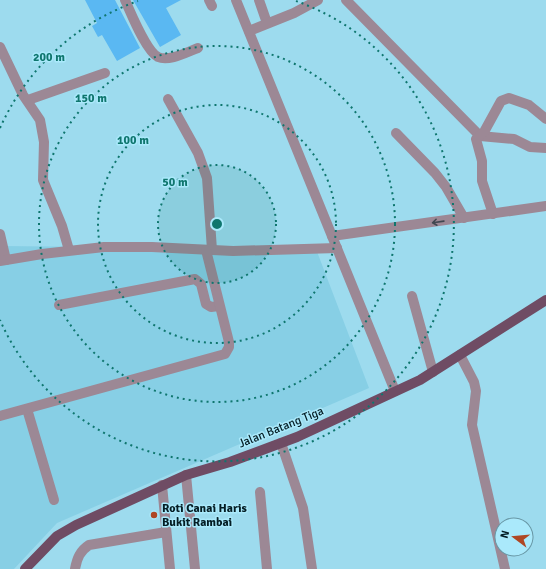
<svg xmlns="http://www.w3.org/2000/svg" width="546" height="569" viewBox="0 0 546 569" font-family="Signika,sans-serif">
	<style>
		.built { fill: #87cfe5 }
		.building { fill: #5ab8f2 }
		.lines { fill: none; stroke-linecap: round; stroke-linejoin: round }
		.minor { stroke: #9c8895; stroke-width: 10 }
		.major { stroke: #6f4c64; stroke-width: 10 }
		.oneway { stroke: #414851 }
		.ring { fill: none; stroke: #0f766e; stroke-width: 2; stroke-dasharray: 2 4 }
		.poi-dot { fill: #af4724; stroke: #aae9fb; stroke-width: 1.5 }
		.labels { text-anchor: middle; stroke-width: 3; stroke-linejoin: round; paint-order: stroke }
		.street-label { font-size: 12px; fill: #041d24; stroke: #aae9fb }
		.poi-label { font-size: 12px; font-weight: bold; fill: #041d24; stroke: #aae9fb; text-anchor: start }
		.centre { fill: #0f766e; stroke: #aae9fb; stroke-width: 2 }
		.ring-label { font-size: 12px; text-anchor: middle; font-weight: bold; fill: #0f766e; stroke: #aae9fb; stroke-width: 3; stroke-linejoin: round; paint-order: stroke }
	</style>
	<rect width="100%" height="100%" fill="#9ddbee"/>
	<!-- built -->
	<polygon class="built" points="0,246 316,249 369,388 57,523 14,569 0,569"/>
	<!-- building -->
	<g class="building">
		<polygon points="85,0 115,0 140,48 117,61 102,35 98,37 92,26 97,23"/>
		<polygon points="133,0 181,0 166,8 181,35 160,47"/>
	</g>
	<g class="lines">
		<!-- minor -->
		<g class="minor">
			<path d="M125 0C131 13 146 51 158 57 169 62 187 52 198 48"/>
			<polyline points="209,0 212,6"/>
			<polyline points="236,0 395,391"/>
			<polyline points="259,0 267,23"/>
			<polyline points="346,0 480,136 514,139 530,147 546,148"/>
			<polyline points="249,31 294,13 318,0"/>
			<polyline points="0,47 23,95 40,120 44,142 43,180 62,226 69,250"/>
			<polyline points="168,99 198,153 207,178 212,250"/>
			<polyline points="28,100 105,73"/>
			<polyline points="396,133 435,173 446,187 464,218"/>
			<polyline points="493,214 482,181 482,161 476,139 484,132 501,101 509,98 529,105 546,119"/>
			<polyline points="0,234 6,260"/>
			<polyline points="332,236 546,206"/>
			<polyline points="0,261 42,254 104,247 152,247 233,251 337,248"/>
			<polyline points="412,296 433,372"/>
			<polyline points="59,305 195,279 201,284 206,304 211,307 219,306"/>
			<polyline points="460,355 474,382 476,391 472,425 505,569"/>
			<polyline points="27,409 54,500"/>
			<polyline points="0,416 225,354 229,347 229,342 206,250"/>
			<polyline points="281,443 303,508 312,569"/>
			<polyline points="186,475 195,569"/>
			<polyline points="162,485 170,569"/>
			<polyline points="260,492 267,569"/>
			<path d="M75 569C77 558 80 551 89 545L166 532"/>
		</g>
		<!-- major -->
		<polyline class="major" points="25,569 57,536 76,525 186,475 230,462 297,437 420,380 546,300"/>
	</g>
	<!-- one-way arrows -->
	<defs><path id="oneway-shaft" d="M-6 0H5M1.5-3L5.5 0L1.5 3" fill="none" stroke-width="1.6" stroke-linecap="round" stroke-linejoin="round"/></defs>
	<use class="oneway" href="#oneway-shaft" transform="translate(438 222) rotate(172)"/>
	<!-- distance rings -->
	<circle cx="217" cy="224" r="59" fill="#0f766e" fill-opacity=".12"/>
	<g class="ring">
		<circle cx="217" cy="224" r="59"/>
		<circle cx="217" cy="224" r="119"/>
		<circle cx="217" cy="224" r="178"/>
		<path d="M0 128A237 237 0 0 1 138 1M296 1A237 237 0 1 1 0 320"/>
	</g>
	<!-- markers -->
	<circle class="poi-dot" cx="154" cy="515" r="4"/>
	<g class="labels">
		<!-- street labels -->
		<g class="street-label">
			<text transform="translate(281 427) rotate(-22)" y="4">Jalan Batang Tiga</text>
		</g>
		<!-- poi labels -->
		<g class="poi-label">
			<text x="162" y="512">Roti Canai Haris<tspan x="162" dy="14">Bukit Rambai</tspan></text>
		</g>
	</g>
	<circle cx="217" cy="224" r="6" class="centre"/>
	<g class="ring-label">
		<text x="49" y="61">200 m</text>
		<text x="91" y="102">150 m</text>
		<text x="133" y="144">100 m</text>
		<text x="175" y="186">50 m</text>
	</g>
	<!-- north arrow -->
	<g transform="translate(514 537) rotate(286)"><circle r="19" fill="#aae9fb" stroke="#6897a5"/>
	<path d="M0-3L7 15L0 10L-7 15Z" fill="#af4724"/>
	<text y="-6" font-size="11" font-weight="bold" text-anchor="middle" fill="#041d24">N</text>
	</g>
</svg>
